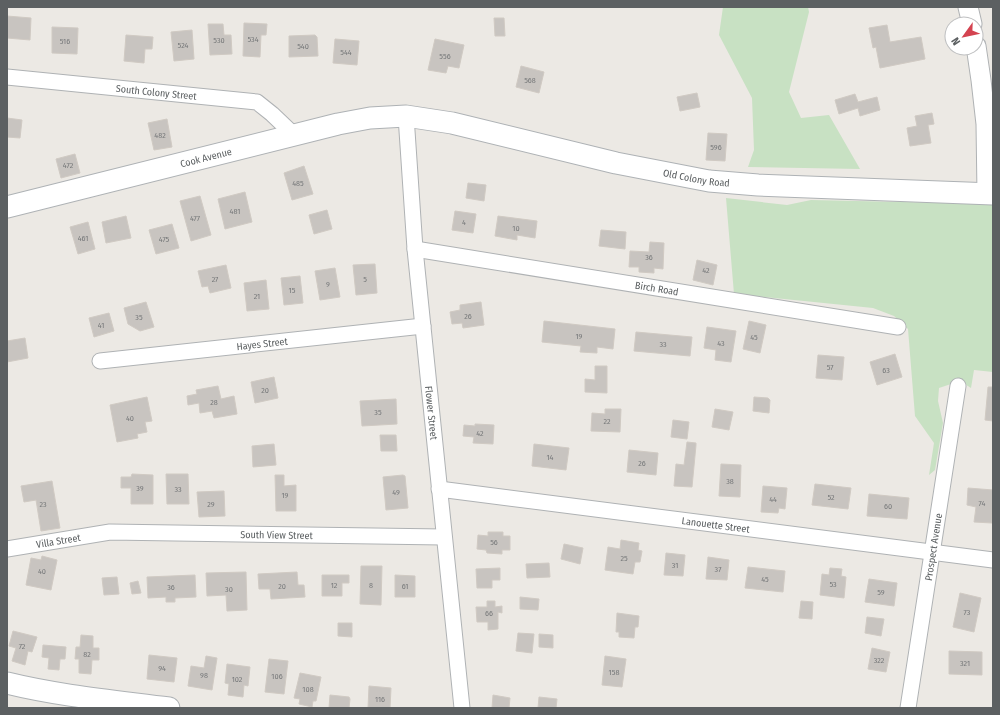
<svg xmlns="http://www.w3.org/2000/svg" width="1000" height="715" viewBox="0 0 1000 715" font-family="'Fira Sans Condensed',sans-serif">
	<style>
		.green { fill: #c8e1c3 }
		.building { fill: #c8c4c0; stroke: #d0cac3 }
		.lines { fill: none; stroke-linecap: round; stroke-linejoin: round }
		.minor-casing { stroke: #afb2b4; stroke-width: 17 }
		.tertiary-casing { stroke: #afb2b4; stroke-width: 21 }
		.secondary-casing { stroke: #aeb2b5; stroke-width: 23 }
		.minor { stroke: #fff; stroke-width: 15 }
		.tertiary { stroke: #fff; stroke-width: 19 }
		.secondary { stroke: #fff; stroke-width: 21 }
		.labels { text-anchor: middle; stroke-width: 3; stroke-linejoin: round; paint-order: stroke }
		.number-label { font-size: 8px; fill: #77797a }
		.street-label { font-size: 10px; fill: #5c6062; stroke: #fff }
	</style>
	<rect width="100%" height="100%" fill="#ece9e4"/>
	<!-- green -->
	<g class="green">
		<polygon points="723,7 808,7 809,12 789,92 801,118 829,115 860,169 748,167 754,150 752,98 719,35"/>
		<polygon points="726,198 787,205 811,200 993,204 993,372 974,370 971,388 960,381 939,388 938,401 943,423 935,470 929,475 934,443 915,416 908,329 894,316 873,308 734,294"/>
	</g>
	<!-- building -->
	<g class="building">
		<polygon points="7,16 31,18 30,40 7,38"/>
		<polygon points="494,18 504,18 505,36 495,36"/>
		<polygon points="244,23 267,24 266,35 261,35 260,57 243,56"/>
		<polygon points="208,24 223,24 224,35 231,35 232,54 210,55"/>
		<polygon points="887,25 890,42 921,37 925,59 880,68 876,47 873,48 869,28"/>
		<polygon points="52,27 78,28 77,54 52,53"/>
		<polygon points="192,30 194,59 174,61 171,32"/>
		<polygon points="126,35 153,37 152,49 145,49 144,63 124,61"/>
		<polygon points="315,35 317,37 318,56 289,57 289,36"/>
		<polygon points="335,39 359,41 357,65 333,63"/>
		<polygon points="435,39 464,45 459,68 448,66 446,73 428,70"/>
		<polygon points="521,66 544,72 539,93 516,87"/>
		<polygon points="697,93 700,107 680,111 677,97"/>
		<polygon points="855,94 858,102 877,97 880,110 860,116 858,108 839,114 835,100"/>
		<polygon points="932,113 934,124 928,125 931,143 910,146 907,128 917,126 915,116"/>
		<polygon points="7,118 22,120 20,138 7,137"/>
		<polygon points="167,119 172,147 154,150 148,123"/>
		<polygon points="708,133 727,134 725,161 706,160"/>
		<polygon points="75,154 80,173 61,178 56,159"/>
		<polygon points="304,166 313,194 292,200 284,173"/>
		<polygon points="468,183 486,185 484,201 466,198"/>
		<polygon points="245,192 252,222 225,229 218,199"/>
		<polygon points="200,196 211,235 191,241 180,201"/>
		<polygon points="327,210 332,229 314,234 309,215"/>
		<polygon points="455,211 476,214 473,233 452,230"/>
		<polygon points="126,216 131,238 106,243 102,222"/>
		<polygon points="498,216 537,221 535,238 517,235 517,240 495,236"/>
		<polygon points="88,222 95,249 78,254 70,227"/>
		<polygon points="172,224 179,248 156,254 149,230"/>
		<polygon points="601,230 626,232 625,249 599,246"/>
		<polygon points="650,242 664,243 663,269 654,268 654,273 639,272 639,267 629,267 630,251 649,252"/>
		<polygon points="697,260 717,265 713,285 693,280"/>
		<polygon points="375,264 377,293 356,295 353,265"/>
		<polygon points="226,265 231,288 210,293 208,286 202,287 198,271"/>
		<polygon points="335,268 340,297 320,300 315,271"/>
		<polygon points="300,276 303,303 284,305 281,278"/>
		<polygon points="266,280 269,309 247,311 244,283"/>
		<polygon points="146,302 154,327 140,331 128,324 124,308"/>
		<polygon points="481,302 484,325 463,328 462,323 452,324 450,312 460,310 460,305"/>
		<polygon points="109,313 114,331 94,337 89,318"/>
		<polygon points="544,321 615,329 613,349 597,347 597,353 580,352 581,346 542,342"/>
		<polygon points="749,321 766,325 760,353 743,349"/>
		<polygon points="707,327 736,331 731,362 715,360 716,350 704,348"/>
		<polygon points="636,332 692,337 690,356 634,351"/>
		<polygon points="25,338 28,358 7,362 7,341"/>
		<polygon points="895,354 902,377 877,385 870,362"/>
		<polygon points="818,355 844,357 842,380 816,378"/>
		<polygon points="595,366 607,366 607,393 585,392 585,379 595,380"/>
		<polygon points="274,377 278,398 255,403 251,382"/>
		<polygon points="218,386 221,399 234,396 237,414 214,418 212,411 200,413 199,403 188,405 187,396 197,394 196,390"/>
		<polygon points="988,387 993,387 993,421 985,420"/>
		<polygon points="147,397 152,421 145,422 147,432 137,434 138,438 117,442 110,405"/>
		<polygon points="754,397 768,398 770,400 769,413 753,411"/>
		<polygon points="396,399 397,424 362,426 360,401"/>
		<polygon points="605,409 621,409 620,432 591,431 592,413 605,414"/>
		<polygon points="715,409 733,412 729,430 712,427"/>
		<polygon points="673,420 689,422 687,439 671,437"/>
		<polygon points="475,424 494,425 493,444 473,443 474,437 463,436 464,425 475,426"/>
		<polygon points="380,435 396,435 397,451 381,451"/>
		<polygon points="687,442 696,443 696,445 692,487 674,486 676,464 684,465"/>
		<polygon points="274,444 276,465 253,467 252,446"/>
		<polygon points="534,444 569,448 566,470 532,466"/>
		<polygon points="629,450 658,453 656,475 627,472"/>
		<polygon points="721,464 741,465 740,497 719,496"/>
		<polygon points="132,474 153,475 153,504 131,504 131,488 121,488 121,477 131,477"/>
		<polygon points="166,474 188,474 189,504 167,504"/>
		<polygon points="275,475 284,475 284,486 296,485 296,511 276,511"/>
		<polygon points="403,475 405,476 408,508 386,510 383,477"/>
		<polygon points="52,481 60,528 41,531 36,500 24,502 21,486"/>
		<polygon points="815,484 851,488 848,509 812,505"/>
		<polygon points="763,486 787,488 785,509 779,508 778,513 761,512"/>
		<polygon points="968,488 993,490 992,523 974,522 976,507 967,505"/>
		<polygon points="224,491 225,516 199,517 197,492"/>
		<polygon points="869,494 909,498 907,519 867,516"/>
		<polygon points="488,532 503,532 503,536 510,536 510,550 502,550 502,554 487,553 486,550 477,549 478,535 488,536"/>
		<polygon points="621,540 639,543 638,550 642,551 640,562 635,562 633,574 605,570 608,547 620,549"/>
		<polygon points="564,544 583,548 580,564 561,559"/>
		<polygon points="666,553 685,555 683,576 664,575"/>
		<polygon points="42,556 57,560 51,590 26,585 31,558 41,560"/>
		<polygon points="708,557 729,560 727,580 706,579"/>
		<polygon points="549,563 550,577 527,578 526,564"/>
		<polygon points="361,566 382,566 381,605 360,604"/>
		<polygon points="748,567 785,571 783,592 745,588"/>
		<polygon points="500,568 500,580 492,580 492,588 477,588 476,569"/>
		<polygon points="830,568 842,569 841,576 846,577 844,598 820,595 822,574 829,575"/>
		<polygon points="246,572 247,610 227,611 226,595 207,596 206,573"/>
		<polygon points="297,572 298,585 304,585 305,597 271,599 270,589 259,589 258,574"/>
		<polygon points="195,575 196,597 175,598 175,602 166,602 166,597 148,598 147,577"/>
		<polygon points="322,575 349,575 349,583 342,583 342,596 322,596"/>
		<polygon points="395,575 415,576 415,597 395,597"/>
		<polygon points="117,577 119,594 104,595 102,578"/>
		<polygon points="869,579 897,583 894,606 865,602"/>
		<polygon points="138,581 141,593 132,594 130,583"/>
		<polygon points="960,593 981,598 974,632 953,627"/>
		<polygon points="520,597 539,599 538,610 520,609"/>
		<polygon points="487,601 495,601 495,607 502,606 502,613 498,612 498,629 488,630 488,622 477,622 476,607 487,607"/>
		<polygon points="801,601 813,602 812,619 799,618"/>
		<polygon points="617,613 639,616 638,627 635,627 634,638 619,637 619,632 616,632"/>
		<polygon points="867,617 884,619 881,636 865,633"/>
		<polygon points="338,623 352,623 352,637 338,636"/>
		<polygon points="13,631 37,637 32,652 28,651 25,665 12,661 16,648 9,646"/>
		<polygon points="518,633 534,634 532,653 516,651"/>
		<polygon points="539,634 553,635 553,648 539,647"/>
		<polygon points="81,635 93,636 93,648 99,648 99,660 92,660 91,674 79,673 79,659 75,659 76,647 80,647"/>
		<polygon points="43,645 66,647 65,659 60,659 59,670 48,669 49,658 42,657"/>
		<polygon points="872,648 890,652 886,672 868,669"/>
		<polygon points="949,651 982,652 982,675 949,674"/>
		<polygon points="149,655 177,658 174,682 147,679"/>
		<polygon points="206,656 217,658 212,690 188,686 191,666 204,668"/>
		<polygon points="605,656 626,659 622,687 602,685"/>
		<polygon points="269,659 288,661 284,694 265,692"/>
		<polygon points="227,664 250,667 248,686 244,685 243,697 228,695 229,684 225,683"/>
		<polygon points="300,673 321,677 316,701 313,701 312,707 299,704 300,699 294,698"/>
		<polygon points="369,686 391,688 390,708 368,708"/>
		<polygon points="330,695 349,697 350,699 349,708 329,708"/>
		<polygon points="493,695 510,698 509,708 492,708"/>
		<polygon points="539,697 557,699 556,708 538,708"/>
	</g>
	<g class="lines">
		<defs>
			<g id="minor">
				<path id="s1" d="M7 77 257 102 272 114 294 135"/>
				<path id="s2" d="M406 116 415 249 462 708"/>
				<path id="s3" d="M415 249 898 327"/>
				<path id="s4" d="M100 361 423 326"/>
				<path id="s5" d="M439 489 993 560"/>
				<path id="s6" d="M7 549 110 532 443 537"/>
				<path id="s7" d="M908 708 958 386"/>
			</g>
			<g id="tertiary">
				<polyline points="968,7 972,24"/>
				<polyline points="976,46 981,80 986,124 987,194"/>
			</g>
			<g id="secondary">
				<path id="s8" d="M7 207 338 124 370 118 406 116 452 123 616 163 709 181 758 185 993 194"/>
				<path d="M7 683C60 696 115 701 169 708"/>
			</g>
		</defs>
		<!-- minor casing -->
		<use href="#minor" class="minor-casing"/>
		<!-- tertiary casing -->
		<use href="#tertiary" class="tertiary-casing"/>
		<!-- secondary casing -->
		<use href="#secondary" class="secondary-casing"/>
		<!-- minor -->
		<use href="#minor" class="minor"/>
		<!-- tertiary -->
		<use href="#tertiary" class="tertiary"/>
		<!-- secondary -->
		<use href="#secondary" class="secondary"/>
	</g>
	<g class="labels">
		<!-- number labels -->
		<g class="number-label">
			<text x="253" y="42">534</text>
			<text x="219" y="43">530</text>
			<text x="65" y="44">516</text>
			<text x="183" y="48">524</text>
			<text x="303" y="49">540</text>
			<text x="346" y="55">544</text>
			<text x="445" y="59">556</text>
			<text x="530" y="83">568</text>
			<text x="160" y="138">482</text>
			<text x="716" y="150">596</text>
			<text x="68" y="168">472</text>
			<text x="298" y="186">485</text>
			<text x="235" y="214">481</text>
			<text x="195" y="221">477</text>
			<text x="464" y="225">4</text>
			<text x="516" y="231">10</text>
			<text x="83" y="241">461</text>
			<text x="164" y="242">475</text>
			<text x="649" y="260">36</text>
			<text x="706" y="273">42</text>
			<text x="215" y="282">27</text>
			<text x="365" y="282">5</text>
			<text x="328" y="287">9</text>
			<text x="292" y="293">15</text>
			<text x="257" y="299">21</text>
			<text x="468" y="319">26</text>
			<text x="139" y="320">35</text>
			<text x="101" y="328">41</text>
			<text x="579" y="339">19</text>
			<text x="754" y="340">45</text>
			<text x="721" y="346">43</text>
			<text x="663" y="347">33</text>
			<text x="830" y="370">57</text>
			<text x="886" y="373">63</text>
			<text x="265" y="393">20</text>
			<text x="214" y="405">28</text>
			<text x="378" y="415">35</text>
			<text x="130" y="421">40</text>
			<text x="607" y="424">22</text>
			<text x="480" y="436">42</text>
			<text x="550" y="460">14</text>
			<text x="642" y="466">26</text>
			<text x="730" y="484">38</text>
			<text x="140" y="491">39</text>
			<text x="178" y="492">33</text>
			<text x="396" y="495">49</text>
			<text x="285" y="498">19</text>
			<text x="831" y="500">52</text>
			<text x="773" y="502">44</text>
			<text x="982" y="506">74</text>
			<text x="43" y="507">23</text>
			<text x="211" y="507">29</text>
			<text x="888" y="509">60</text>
			<text x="494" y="545">56</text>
			<text x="624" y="561">25</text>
			<text x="675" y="568">31</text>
			<text x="718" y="572">37</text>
			<text x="42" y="574">40</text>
			<text x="765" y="582">45</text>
			<text x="833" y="587">53</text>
			<text x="334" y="588">12</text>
			<text x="371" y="588">8</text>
			<text x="282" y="589">20</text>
			<text x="405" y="589">61</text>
			<text x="171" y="590">36</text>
			<text x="229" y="592">30</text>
			<text x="881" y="595">59</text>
			<text x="967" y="615">73</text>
			<text x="489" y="616">66</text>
			<text x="22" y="649">72</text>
			<text x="87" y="657">82</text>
			<text x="879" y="663">322</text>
			<text x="965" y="666">321</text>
			<text x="162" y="671">94</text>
			<text x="614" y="675">158</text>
			<text x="204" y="678">98</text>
			<text x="277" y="679">106</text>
			<text x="237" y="682">102</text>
			<text x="308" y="692">108</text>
			<text x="380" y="702">116</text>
		</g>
		<!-- street labels -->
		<g class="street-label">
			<text dy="4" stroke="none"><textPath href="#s1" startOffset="150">South Colony Street</textPath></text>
			<text dy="4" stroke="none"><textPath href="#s8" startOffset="205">Cook Avenue</textPath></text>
			<text dy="4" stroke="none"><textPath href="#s8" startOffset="707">Old Colony Road</textPath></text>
			<text dy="4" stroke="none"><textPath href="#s3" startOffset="245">Birch Road</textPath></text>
			<text dy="4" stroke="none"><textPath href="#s4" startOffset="163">Hayes Street</textPath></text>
			<text dy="4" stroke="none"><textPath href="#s2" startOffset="298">Flower Street</textPath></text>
			<text dy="4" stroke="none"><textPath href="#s5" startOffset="279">Lanouette Street</textPath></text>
			<text dy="4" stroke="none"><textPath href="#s6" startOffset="271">South View Street</textPath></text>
			<text dy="4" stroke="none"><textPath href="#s6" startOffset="52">Villa Street</textPath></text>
			<text dy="4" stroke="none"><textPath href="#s7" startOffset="163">Prospect Avenue</textPath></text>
		</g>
	</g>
	<!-- border -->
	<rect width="1000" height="715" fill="none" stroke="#5c6062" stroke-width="16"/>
	<!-- north arrow -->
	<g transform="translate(964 36) rotate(237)"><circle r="19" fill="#ffffff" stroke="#bebfc0"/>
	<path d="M0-3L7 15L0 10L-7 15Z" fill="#d44350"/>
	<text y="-6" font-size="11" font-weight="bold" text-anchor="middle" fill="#5c6062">N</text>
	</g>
</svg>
